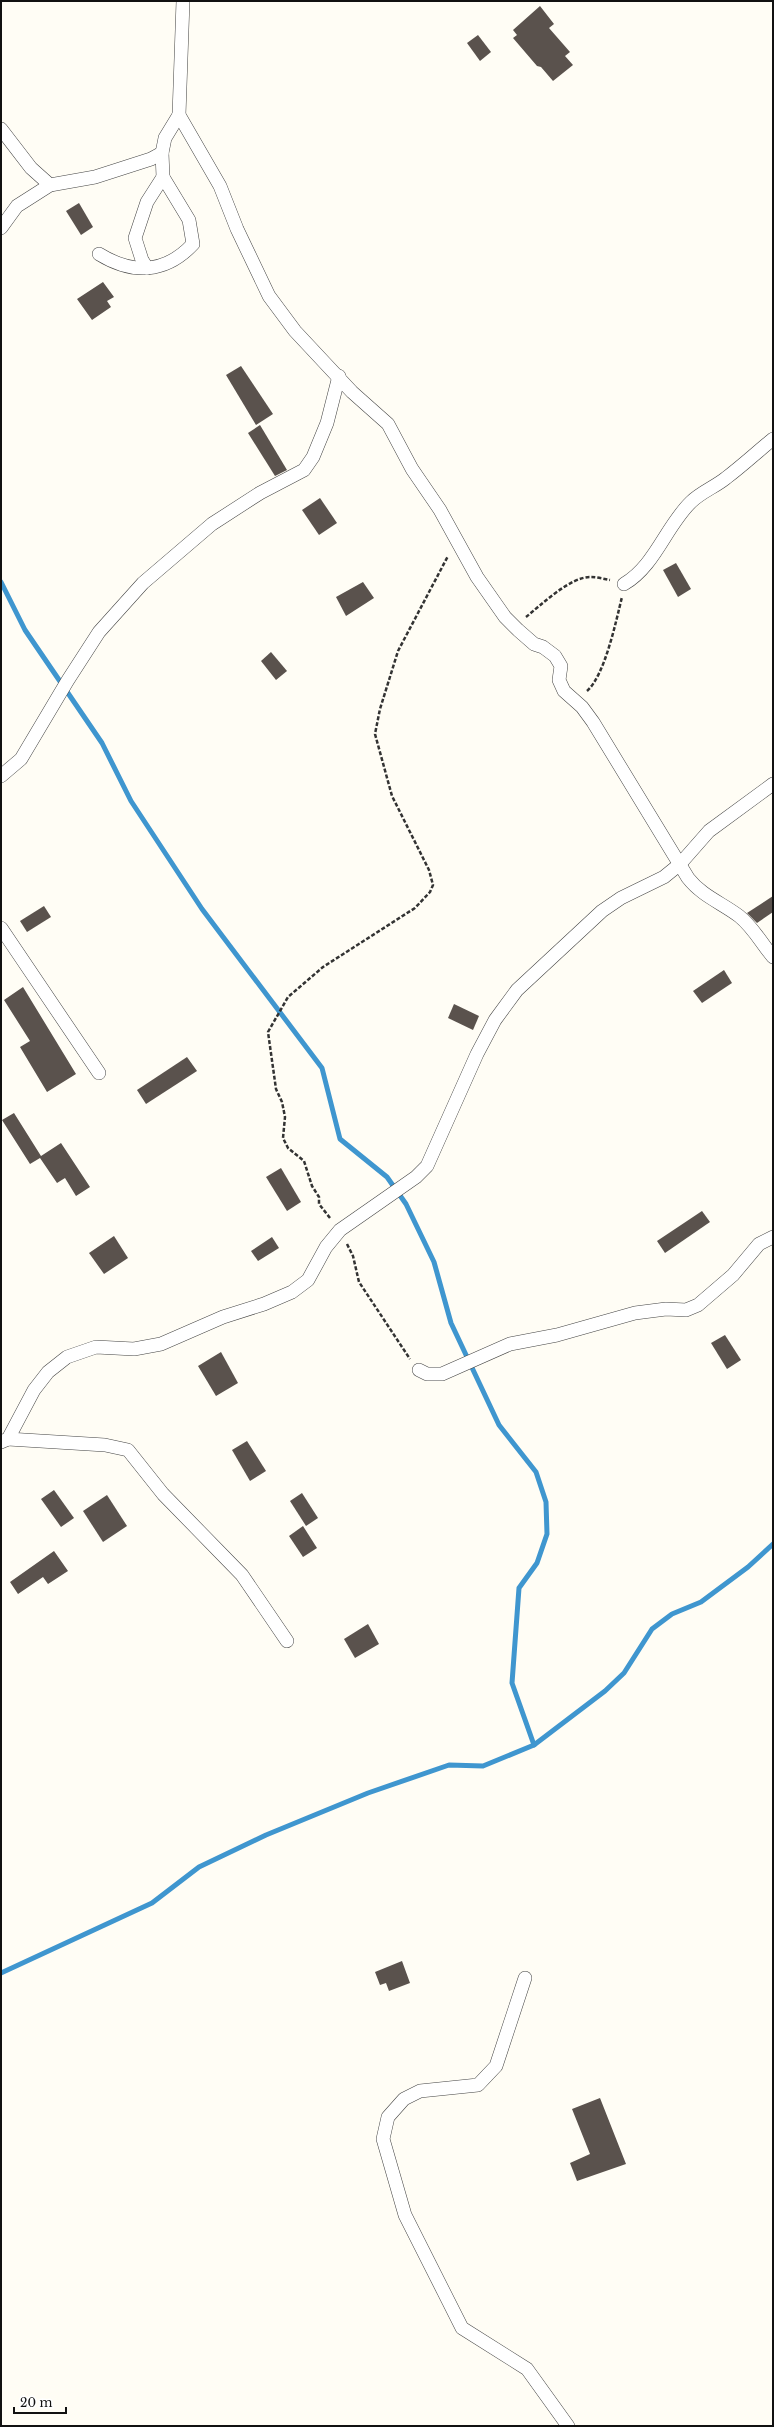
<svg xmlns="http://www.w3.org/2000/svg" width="774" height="2427" viewBox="0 0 774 2427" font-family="'Libre Baskerville',serif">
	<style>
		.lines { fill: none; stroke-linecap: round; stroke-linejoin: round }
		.stream { stroke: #3f96cf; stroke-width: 5 }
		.building { fill: #5a524d }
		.minor-casing { stroke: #444; stroke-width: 14 }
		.path { stroke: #333; stroke-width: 2.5; stroke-dasharray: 4 2; stroke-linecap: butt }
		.minor { stroke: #fff; stroke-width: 13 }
	</style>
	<rect width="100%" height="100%" fill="#fffdf5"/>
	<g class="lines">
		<!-- stream -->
		<g class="stream">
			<polyline points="1,582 25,630 102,743 131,801 202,909 322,1068 340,1139 387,1177 406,1204 434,1262 451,1323 499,1425 536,1472 546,1502 547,1534 537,1563 519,1588 512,1683 534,1745"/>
			<polyline points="1,1973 152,1903 199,1867 266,1835 368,1793 449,1765 483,1766 534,1745 605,1691 624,1673 652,1629 672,1614 701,1602 748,1567 773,1544"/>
		</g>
	</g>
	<!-- building -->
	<g class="building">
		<polygon points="540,6 554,24 549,28 570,52 565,56 573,65 553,81 541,67 537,66 513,38 517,35 513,30"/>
		<polygon points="478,35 491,52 480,61 467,43"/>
		<polygon points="79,203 93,227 81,235 66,211"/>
		<polygon points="103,282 114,297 107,301 111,307 92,320 77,299"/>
		<polygon points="241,366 273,414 256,425 226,375"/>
		<polygon points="260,425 287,470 275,476 248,433"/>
		<polygon points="320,498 337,523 319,535 302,510"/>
		<polygon points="676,563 691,589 678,597 663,570"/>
		<polygon points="363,582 374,598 346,616 336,597"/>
		<polygon points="271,652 287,671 276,680 261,661"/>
		<polygon points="773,896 773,912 757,923 747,913"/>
		<polygon points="44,906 51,917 27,932 20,921"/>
		<polygon points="724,970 732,983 702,1003 693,991"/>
		<polygon points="23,987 76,1074 47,1092 20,1047 30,1041 4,1000"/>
		<polygon points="454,1004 479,1016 473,1030 448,1018"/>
		<polygon points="187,1057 197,1071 146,1104 137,1090"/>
		<polygon points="14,1113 41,1156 61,1143 90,1187 76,1196 65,1178 57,1183 40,1158 30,1164 2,1120"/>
		<polygon points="281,1168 301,1202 287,1211 266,1177"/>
		<polygon points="702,1211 710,1222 665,1253 657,1241"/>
		<polygon points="114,1236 128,1258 104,1274 89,1253"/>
		<polygon points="272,1237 279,1248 258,1261 251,1251"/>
		<polygon points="725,1335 741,1360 727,1369 711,1343"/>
		<polygon points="221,1352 238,1383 216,1396 198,1366"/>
		<polygon points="247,1441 266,1471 250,1481 232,1450"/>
		<polygon points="54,1490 74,1518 61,1527 41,1499"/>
		<polygon points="302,1493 318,1518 306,1526 290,1501"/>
		<polygon points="107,1495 127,1526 103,1542 83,1511"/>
		<polygon points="303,1526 317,1548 303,1557 289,1536"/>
		<polygon points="54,1551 68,1571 48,1584 43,1577 18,1594 10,1582"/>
		<polygon points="368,1624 379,1644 355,1658 344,1639"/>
		<polygon points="402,1961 410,1983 389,1991 386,1983 380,1985 375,1972"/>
		<polygon points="600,2098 626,2164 577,2181 570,2163 590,2154 572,2109"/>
	</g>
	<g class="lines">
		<defs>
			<g id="minor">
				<path d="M183 1 179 115 220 186 237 229 269 296 295 331 352 392 388 424 412 469 440 510 477 577 505 617 518 630 534 644 543 647 555 656 561 666 559 680 564 691 582 707 593 722 688 878C702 896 722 903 739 916 753 927 762 944 773 957"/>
				<polyline points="1,129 31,168 50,185"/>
				<polyline points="1,228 17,206 50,185 95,177 151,159 162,153"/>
				<path d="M99 254C133 275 166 273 193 244L189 220 163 177"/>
				<polyline points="147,268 142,260 135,238 147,202 163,177 162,153 165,138 179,115"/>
				<path d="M624 584C655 566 666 526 691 502 701 492 715 487 726 478 742 466 757 452 773 439"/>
				<polyline points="1,776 21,759 68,680 99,632 143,583 212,524 260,493 304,470 313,457 327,423 339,376"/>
				<polyline points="1,928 99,1073"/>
				<polyline points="419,1370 427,1374 442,1374 510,1344 557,1335 635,1313 666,1309 686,1310 698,1305 733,1275 759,1244 773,1237"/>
				<polyline points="8,1439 105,1445 128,1450 163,1494 242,1575 287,1641"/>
				<polyline points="1,1442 8,1439 34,1390 48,1372 67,1357 96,1347 134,1349 161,1344 223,1317 264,1304 292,1292 308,1280 326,1247 340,1230 416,1177 427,1166 477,1054 495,1020 517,990 602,911 621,898 664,877 680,864 709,831 773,784"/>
				<polyline points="525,1978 496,2066 478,2085 420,2091 404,2099 388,2117 383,2139 405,2215 462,2328 527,2369 568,2426"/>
			</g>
		</defs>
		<!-- minor casing -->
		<use href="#minor" class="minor-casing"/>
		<!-- path -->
		<g class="path">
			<path d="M526 617C541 605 571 576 591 577 597 577 604 579 610 580"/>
			<path d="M587 691C605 675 616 621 622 597"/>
			<polyline points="330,1218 319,1204 319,1197 312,1186 304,1161 288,1148 283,1138 285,1117 282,1102 276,1089 268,1032 288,997 323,967 415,908 430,892 433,885 429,870 392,796 375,734 380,709 398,651 448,556"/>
			<polyline points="347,1244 353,1256 359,1282 410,1359"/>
		</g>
		<!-- minor -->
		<use href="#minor" class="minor"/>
	</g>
	<!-- border -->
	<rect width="774" height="2427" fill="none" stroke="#111111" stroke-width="4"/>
	<!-- scale -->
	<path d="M14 2407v6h52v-6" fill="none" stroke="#111111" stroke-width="2"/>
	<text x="20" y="2407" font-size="12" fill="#111111" stroke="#ffffff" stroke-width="3" paint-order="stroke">20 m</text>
</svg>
